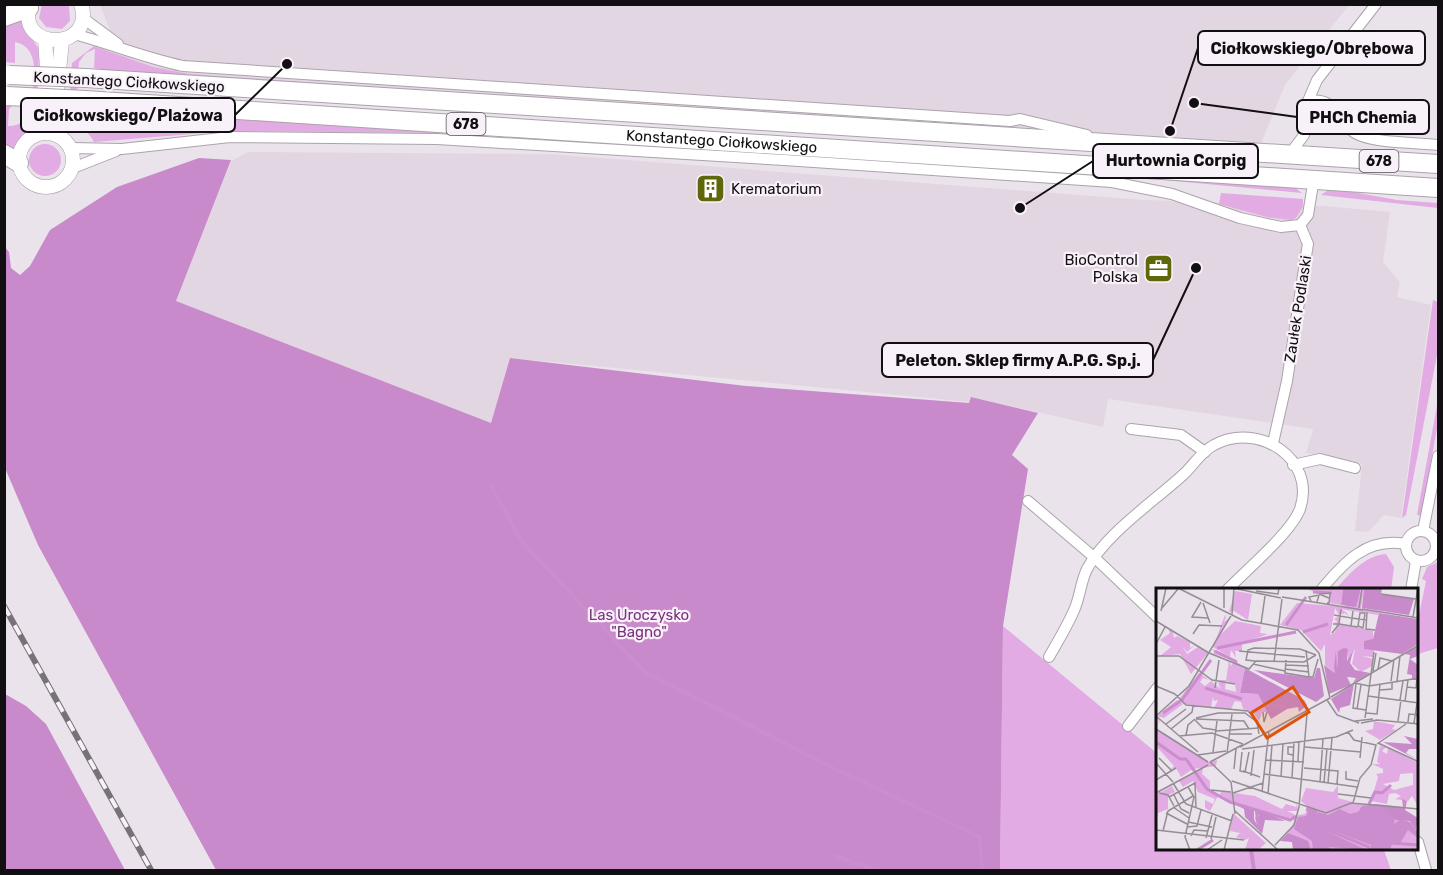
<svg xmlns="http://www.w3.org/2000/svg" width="1443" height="875" viewBox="0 0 1443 875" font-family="Rubik,sans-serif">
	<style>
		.built { fill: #e3d6e3 }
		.green { fill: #e3abe4 }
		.forest { fill: #c88aca }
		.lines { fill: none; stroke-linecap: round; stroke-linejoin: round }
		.stream { stroke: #cb8dcd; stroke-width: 4 }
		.minor-casing { stroke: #aba3ab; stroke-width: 12 }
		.tertiary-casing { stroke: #aba3ab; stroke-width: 15 }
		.trunk-casing { stroke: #aba3ab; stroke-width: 20 }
		.minor { stroke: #fff; stroke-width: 10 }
		.tertiary { stroke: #fff; stroke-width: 14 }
		.trunk { stroke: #fff; stroke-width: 18 }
		.rail-casing { stroke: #777277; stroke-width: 6 }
		.rail { stroke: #f9f1f9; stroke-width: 4; stroke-dasharray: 11; stroke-linecap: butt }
		.trunk-bridge-casing { stroke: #aba3ab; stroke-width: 20; stroke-linecap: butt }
		.trunk-bridge { stroke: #fff; stroke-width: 18 }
		.labels { text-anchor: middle; stroke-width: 4.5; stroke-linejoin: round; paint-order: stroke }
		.shield { fill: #f9f1f9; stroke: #575357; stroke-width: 1.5 }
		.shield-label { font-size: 14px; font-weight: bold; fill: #110f11 }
		.street-label { font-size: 15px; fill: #110f11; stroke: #f9f1f9 }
		.poi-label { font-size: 15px; fill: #110f11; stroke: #f9f1f9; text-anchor: start }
		.park-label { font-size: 15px; fill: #7a317e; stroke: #f9f1f9 }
		.inset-river { fill: none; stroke: #cb8dcd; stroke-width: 3 }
		.inset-road { fill: none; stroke: #948e94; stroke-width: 1.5 }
		.view { fill: #dd550c; fill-opacity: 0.15; stroke: #dd550c; stroke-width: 3 }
		.inset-edge { fill: none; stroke: #110f11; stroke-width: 3 }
		.leader { fill: none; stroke: #110f11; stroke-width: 2 }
		.callout-dot { fill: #110f11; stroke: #f9f1f9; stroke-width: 2 }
		.callout { fill: #f9f1f9; stroke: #110f11; stroke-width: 2 }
		.callout-label { font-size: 16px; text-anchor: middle; font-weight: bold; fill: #110f11 }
	</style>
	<rect width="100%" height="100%" fill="#ebe3eb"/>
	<!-- built -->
	<g class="built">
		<polygon points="100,5 1349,5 1285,85 1260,146 130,81"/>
		<polygon points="248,152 550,154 1145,200 1324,206 1390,212 1383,262 1400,282 1397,297 1431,305 1401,518 1384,515 1368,532 1355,531 1362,464 1306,453 1313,429 1108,399 1103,427 971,397 970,402 510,358 491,424 176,301 231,161"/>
	</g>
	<!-- green -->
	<g class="green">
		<polygon points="42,4 69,5 70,21 62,29 46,27 39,18"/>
		<path d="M22 18 26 30 39 49 38 112 34 123 13 150 5 145 4 106H12L9 109 8 126C20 126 27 120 31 109 32 88 44 48 15 42V63L5 62V24Z"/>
		<path d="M94 46 153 67 189 74 474 94 99 72V69L94 68 95 49 86 53 79 62 76 110 81 122 92 128 97 108 793 155 447 133 228 131 94 142C88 129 73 124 69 111L72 63Z"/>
		<circle cx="45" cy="160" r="16"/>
		<polygon points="1122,176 1290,184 1302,193"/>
		<polygon points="1331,188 1397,200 1437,203 1438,208 1321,195"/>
		<polygon points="1221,193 1303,199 1303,206 1296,218 1291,220 1267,217 1219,204"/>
		<polygon points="1433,300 1438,302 1438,350 1406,515 1402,518"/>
		<polygon points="1438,400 1438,423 1421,516 1417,515"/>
		<path d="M1386 554 1394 567 1391 590H1335C1348 575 1365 555 1386 554Z"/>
		<polygon points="1438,562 1438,648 1418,654 1418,620 1426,581 1422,579 1427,567"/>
		<polygon points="1003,626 1158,754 1158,850 1384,850 1391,870 1000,870"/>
	</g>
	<!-- forest -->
	<g class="forest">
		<polygon points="199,158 231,160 176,301 491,423 510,358 746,386 969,403 971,397 1038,413 1012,455 1028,469 1003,626 1000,870 216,870 38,545 5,468 4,246 9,252 11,268 20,275 30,266 50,230 117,187"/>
		<polygon points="5,694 26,706 46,724 125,870 5,870"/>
	</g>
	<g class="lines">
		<!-- stream -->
		<g class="stream">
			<polyline points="491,486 522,542 645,672 831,767 980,837 982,870"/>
			<polyline points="1251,850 1254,870"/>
			<polyline points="835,856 876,870"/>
		</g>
		<defs>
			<g id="minor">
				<polyline points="83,18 118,44"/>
				<path d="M74 34C111 44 146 58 183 66L1010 121 1020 119 1087 135"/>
				<path d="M1308 101C1339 97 1335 121 1355 133 1374 144 1416 142 1438 145"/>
				<polyline points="71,148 122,149 230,137 437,139 784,160 1112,182 1172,194 1240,218 1281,227 1300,225"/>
				<polyline points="1289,155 1304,135 1308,101 1317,80 1376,4"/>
				<polyline points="73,168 116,151"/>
				<polyline points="1300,225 1308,215 1314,178"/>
				<polyline points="1131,429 1181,435 1205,452"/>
				<polyline points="1273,443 1287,381 1306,256 1308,244 1300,225"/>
				<polyline points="1293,465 1320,459 1355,468"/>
				<polyline points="1028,501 1095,558 1158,618"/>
				<circle cx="1421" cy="546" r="15"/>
				<polyline points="1423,531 1438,456"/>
				<path d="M1321 590C1344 562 1367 537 1405 544"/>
				<polyline points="1411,590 1416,561"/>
				<path d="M1049 657C1058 641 1068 625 1075 608 1080 596 1081 581 1087 569 1106 533 1155 501 1185 473 1194 464 1202 451 1214 445 1257 421 1317 458 1300 509 1291 533 1246 570 1227 590"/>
				<polyline points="1128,726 1158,687"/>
				<polyline points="1418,842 1426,870"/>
			</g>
			<g id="tertiary">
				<path d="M30 4C15 53 97 51 81 4"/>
				<circle cx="46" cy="160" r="27"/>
				<polyline points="39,133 47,68 45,39"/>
				<polyline points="56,134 55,110 62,41"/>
			</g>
			<g id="trunk">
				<polyline points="4,17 29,8"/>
				<polyline points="86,78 1438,164"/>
				<path id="s1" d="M85 100 1438 188"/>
				<polyline points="4,154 19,163"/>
			</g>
		</defs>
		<!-- minor casing -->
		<use href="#minor" class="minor-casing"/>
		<!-- tertiary casing -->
		<use href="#tertiary" class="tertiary-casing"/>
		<!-- trunk casing -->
		<use href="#trunk" class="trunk-casing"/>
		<!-- minor -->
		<use href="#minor" class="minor"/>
		<!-- tertiary -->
		<use href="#tertiary" class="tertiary"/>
		<!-- trunk -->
		<use href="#trunk" class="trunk"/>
		<defs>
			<polyline id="rail" points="4,606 151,870"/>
		</defs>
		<!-- rail casing -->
		<use href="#rail" class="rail-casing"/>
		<!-- rail -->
		<use href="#rail" class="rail"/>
		<defs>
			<g id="trunk-bridge">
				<polyline points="9,75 86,78"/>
				<polyline points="7,96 85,100"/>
			</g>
		</defs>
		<!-- trunk-bridge casing -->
		<use href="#trunk-bridge" class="trunk-bridge-casing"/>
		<!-- trunk-bridge -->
		<use href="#trunk-bridge" class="trunk-bridge"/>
	</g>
	<!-- icons -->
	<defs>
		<symbol id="building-square" viewBox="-11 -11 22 22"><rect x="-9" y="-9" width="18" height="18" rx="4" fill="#5e6709" stroke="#f9f1f9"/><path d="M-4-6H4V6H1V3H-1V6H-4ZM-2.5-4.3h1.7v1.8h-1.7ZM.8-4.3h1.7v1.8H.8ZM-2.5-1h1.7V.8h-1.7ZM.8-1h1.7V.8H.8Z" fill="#fff"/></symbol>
		<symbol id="office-square" viewBox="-11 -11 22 22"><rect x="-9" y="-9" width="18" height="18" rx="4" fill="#5e6709" stroke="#f9f1f9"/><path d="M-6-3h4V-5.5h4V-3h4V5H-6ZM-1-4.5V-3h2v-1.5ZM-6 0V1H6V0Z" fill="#fff"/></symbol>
	</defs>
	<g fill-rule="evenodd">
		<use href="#building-square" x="694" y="172" width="33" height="33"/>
		<use href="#office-square" x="1142" y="252" width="33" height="33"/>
	</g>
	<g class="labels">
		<!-- shield labels -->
		<g class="shield">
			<rect x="446.5" y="113" width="39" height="22" rx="4.5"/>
			<rect x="1359.5" y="150" width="39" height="22" rx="4.5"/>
		</g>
		<g class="shield-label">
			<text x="466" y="129">678</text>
			<text x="1379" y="166">678</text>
		</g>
		<!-- street labels -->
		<g class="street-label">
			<text transform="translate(129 82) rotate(3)" y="5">Konstantego Ciołkowskiego</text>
			<text dy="5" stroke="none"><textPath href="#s1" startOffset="638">Konstantego Ciołkowskiego</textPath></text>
			<text transform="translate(1298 309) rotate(-81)" y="5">Zaułek Podlaski</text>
		</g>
		<!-- poi labels -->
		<g class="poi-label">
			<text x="731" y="194">Krematorium</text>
			<text x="1138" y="265" text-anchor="end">BioControl<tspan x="1138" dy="17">Polska</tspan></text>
		</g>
		<!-- park labels -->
		<g class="park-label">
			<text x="639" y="620">Las Uroczysko<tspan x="639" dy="17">"Bagno"</tspan></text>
		</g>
	</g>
	<!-- overview -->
	<g transform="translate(1156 588)">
		<rect width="262" height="262" fill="#ebe3eb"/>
		<path d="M150 0H187L185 17 174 15V4L162 6ZM208 0 205 21 223 24 222 27 185 21 191 25 192 28 189 25 183 27 179 20 174 47 179 44 181 35 178 34H182L178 31 183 28V35L217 43V52L208 61 218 62 217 69 206 68 217 71 216 78 205 84 196 76 199 61 192 74V61H186L185 65 183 62 179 85 169 77V56L165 63 145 42 124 37 141 15 189 19ZM79 3 96 6 92 32 78 23 73 24ZM69 27 70 29 68 34 74 29 64 47 79 33 105 38 104 45 112 46 86 55V63H79L80 70 75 62 74 69 57 59ZM12 41 18 44 11 50 17 45 18 50 21 48 34 54V60L39 57 31 64 26 58 31 66 42 59 52 65 42 83 51 66 35 86 24 66 4 68 15 59 4 52 14 45ZM57 61 81 74 89 80 84 105 102 106 113 124H106L103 133 97 124 87 121 85 114 79 113 75 121 58 120 62 112 58 113 57 109 55 119 27 116 8 130 1 128 21 112 27 116 24 110 43 85 53 92 47 90 44 94 49 98 55 93 65 101 62 95 65 94 62 92H70L69 101 80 104 79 96 70 93 73 72 75 78 78 73 58 66ZM0 129 4 132 0 140 53 174 61 172 60 178 37 181 25 189 20 180 15 181 18 178 0 158V138L3 133ZM218 133 239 137 236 141 240 142 224 152 209 143 217 141ZM224 158 230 159 226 163 231 166 232 160 262 175V218L256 208 252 213 239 211 245 208 239 205 233 206 231 216 215 213 222 189 220 186 227 185V181L216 176H224L221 174ZM257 185V197L238 202 227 196 243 193 244 186ZM47 180 46 186 54 193V202L64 207 65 203 99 208 126 221 130 216 140 219 141 216 142 223H131L138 226 139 234 135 229 132 231 80 217 67 208H62L54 223 49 220V212L57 216 59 211 42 204 37 193 27 199 23 193ZM182 197V210L197 214 171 225 192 216H220L239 231 255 234 260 242 262 239V262H153L132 245 142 227 149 226 152 219 145 213 150 200 177 204ZM16 198 19 204 12 207V221L2 225 0 235V207ZM77 225 110 255 102 262 89 261 93 250 89 252 80 249 84 245 74 243Z" fill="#e3abe4" fill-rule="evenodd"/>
		<path d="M187 0H205L200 19 185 17ZM208 0H226L225 6 258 11 253 27 206 20ZM223 25 262 31V56L246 66 208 61V53L217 51ZM262 58V68L254 71 262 77V90L256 91V87L251 86 254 67 249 66ZM188 60 192 61 191 73 197 63 194 75 199 82 214 85 197 95 200 90 191 89 195 97 173 106 168 77 179 85 178 79 180 62 181 81 182 63ZM89 80 148 112 151 117 143 124 142 119 131 121 115 131 102 106 84 105ZM161 80H164L168 108 160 114 98 82 158 90ZM198 96 194 117 184 120 183 125 175 111ZM248 148 262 151V167L261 161H253L250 165 262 172 227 154 256 156ZM246 211 251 213 249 222 262 230 260 242 254 233 240 232 220 216 247 219ZM80 217 98 221V231L101 237 99 229 103 228 100 221 129 233 109 232 106 246 89 229 88 221ZM132 245 152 253 155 262H137L136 254 124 253Z" fill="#c88aca"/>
		<path d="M220 216 239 230 238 236 245 231 254 234 260 242 262 240V250L252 242 243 257 234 254 232 260 241 262H215V257L172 241 159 230 162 224 172 227 184 221 194 226 202 224 206 218ZM153 221 159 224 157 231 170 243 211 262 173 259 175 262H157L156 253 138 241 142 229 150 228Z" fill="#cb8dcd"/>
		<path class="inset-river" d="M157 4 176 5M130 37 150 9M147 44 172 36M61 60 140 44M59 63 81 74M49 100 86 111M108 116 130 119M7 125 26 112 55 72M0 154 24 171H30L51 201 74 214 134 232 140 228M213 216 219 204 226 205 235 197M100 221 103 240M151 223 152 220 160 223 158 231 171 242 213 259V262M233 260 235 255 263 257M41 262 57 252"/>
		<path class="inset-road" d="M22 0 86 32 142 42 163 65 174 110 84 159M68 0V20M77 0 125 10M100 3 122 6 123 0M225 6 260 11M126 9 207 22M155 13 153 9 163 7 161 14M45 14 36 29 52 30M47 15 54 35M171 15H173L174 6V5L163 6 173 10M6 20 22 1M203 20 206 0M206 21 263 30M5 23 10 0M197 23 196 30 210 32M211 24 210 41 219 42M178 27 196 30 195 38M257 29 262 0M0 33 53 65M105 36 109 8M177 36H183L185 21M202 38 207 40 209 25M202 38 204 25H209M176 45 183 36 202 39M37 46 43 37 66 38M0 56 9 39M150 62 153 89M83 63 149 69M53 65 93 81 100 73 148 74 160 67M0 68H23L56 92 79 96M130 72 129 85 153 89M99 73 90 72 92 62 98 60 144 61 160 67M118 74 126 11M97 76 129 83M130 77 153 78M129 81 153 84M222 81 224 70 236 73M217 83 220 65M153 89H157L162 71M235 93 238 71M241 93 244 68M199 95 213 98 263 90M200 96 197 120 210 122M0 98 19 106M251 99 260 100 261 90M59 100 63 72M224 102 236 101V94M19 106 30 117 92 123 102 134M212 108 263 115M175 109 263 57M171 112 181 127 203 135M244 112 247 93M249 113 252 92M201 121 205 97M107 124 108 134 111 124M210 125 221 126 224 96M0 128 42 164M0 128 33 98 76 26 78 0M40 130 62 125H89L101 134 103 146M209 130 218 64M40 131 88 133 93 141M39 132 47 140 60 142M199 133 217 131M242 133 245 112M252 134 253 126 263 127M205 135 221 132 263 136M258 135 261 115M10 136 30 121M0 141 52 174M15 141 36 124 37 118M60 143 103 140M192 144 198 152 220 157 215 177 204 190 197 215M73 146H96M30 147 32 137 39 131M23 148 56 145 87 156M222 155 263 174M221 156 250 136M149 159 205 164M86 161 180 149 197 142M57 164 61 133M86 164 84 183 89 184 93 164M71 165 76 126M42 167 70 163M137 167 132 166V159H138M3 170 16 183M204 170 206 149M110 172 148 174M142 173 143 154M54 174 86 157M54 174 75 194 79 226M0 175 17 194M148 180 182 183 181 196M78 181 80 161M87 183 104 189M190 183V191L202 193M108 186 201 199M95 188 98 162M125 189 127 156M136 190 138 154M0 192 20 180M76 193 170 225 195 215 263 221M164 194 167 151M17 195 30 216 76 233M168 195 171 160M172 195 176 150M32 199 38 209 29 249 34 262M55 202 75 204M106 204 113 143M0 205 52 177M3 205 12 207 18 218M77 205 107 195M112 206 116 157M182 206 215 210M18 207 25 221 33 225M13 209 39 195 40 220M17 219 33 230M78 222 122 262M10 225 31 236M32 234 56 239M31 239 41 238 45 222M0 242 88 252M7 243 12 223 37 208M35 248 38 242 52 243M50 250 56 227M55 251 60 229M119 257 138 237 143 219 151 126M51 262 66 252M68 262 77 226"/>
		<path class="view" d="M137 99 153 124 111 150 95 125Z"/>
		<rect width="262" height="262" class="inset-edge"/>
	</g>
	<!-- callouts -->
	<path class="leader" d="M1170 131L1198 48M287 64L235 115M1194 103L1297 117M1020 208L1093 161M1196 268L1153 360"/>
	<g class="callout-dot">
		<circle cx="1170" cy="131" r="6"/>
		<circle cx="287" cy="64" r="6"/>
		<circle cx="1194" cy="103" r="6"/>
		<circle cx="1020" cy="208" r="6"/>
		<circle cx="1196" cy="268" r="6"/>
	</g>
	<g class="callout">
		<rect x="1198" y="31" width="227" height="34" rx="6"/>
		<rect x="21" y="98" width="214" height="34" rx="6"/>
		<rect x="1297" y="100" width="132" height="34" rx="6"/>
		<rect x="1093" y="144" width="165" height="34" rx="6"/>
		<rect x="882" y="343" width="271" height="34" rx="6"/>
	</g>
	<g class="callout-label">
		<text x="1312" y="54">Ciołkowskiego/Obrębowa</text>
		<text x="128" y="121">Ciołkowskiego/Plażowa</text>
		<text x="1363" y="123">PHCh Chemia</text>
		<text x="1176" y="166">Hurtownia Corpig</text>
		<text x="1018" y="366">Peleton. Sklep firmy A.P.G. Sp.j.</text>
	</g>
	<!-- border -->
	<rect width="1443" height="875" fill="none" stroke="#110f11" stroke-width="12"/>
</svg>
